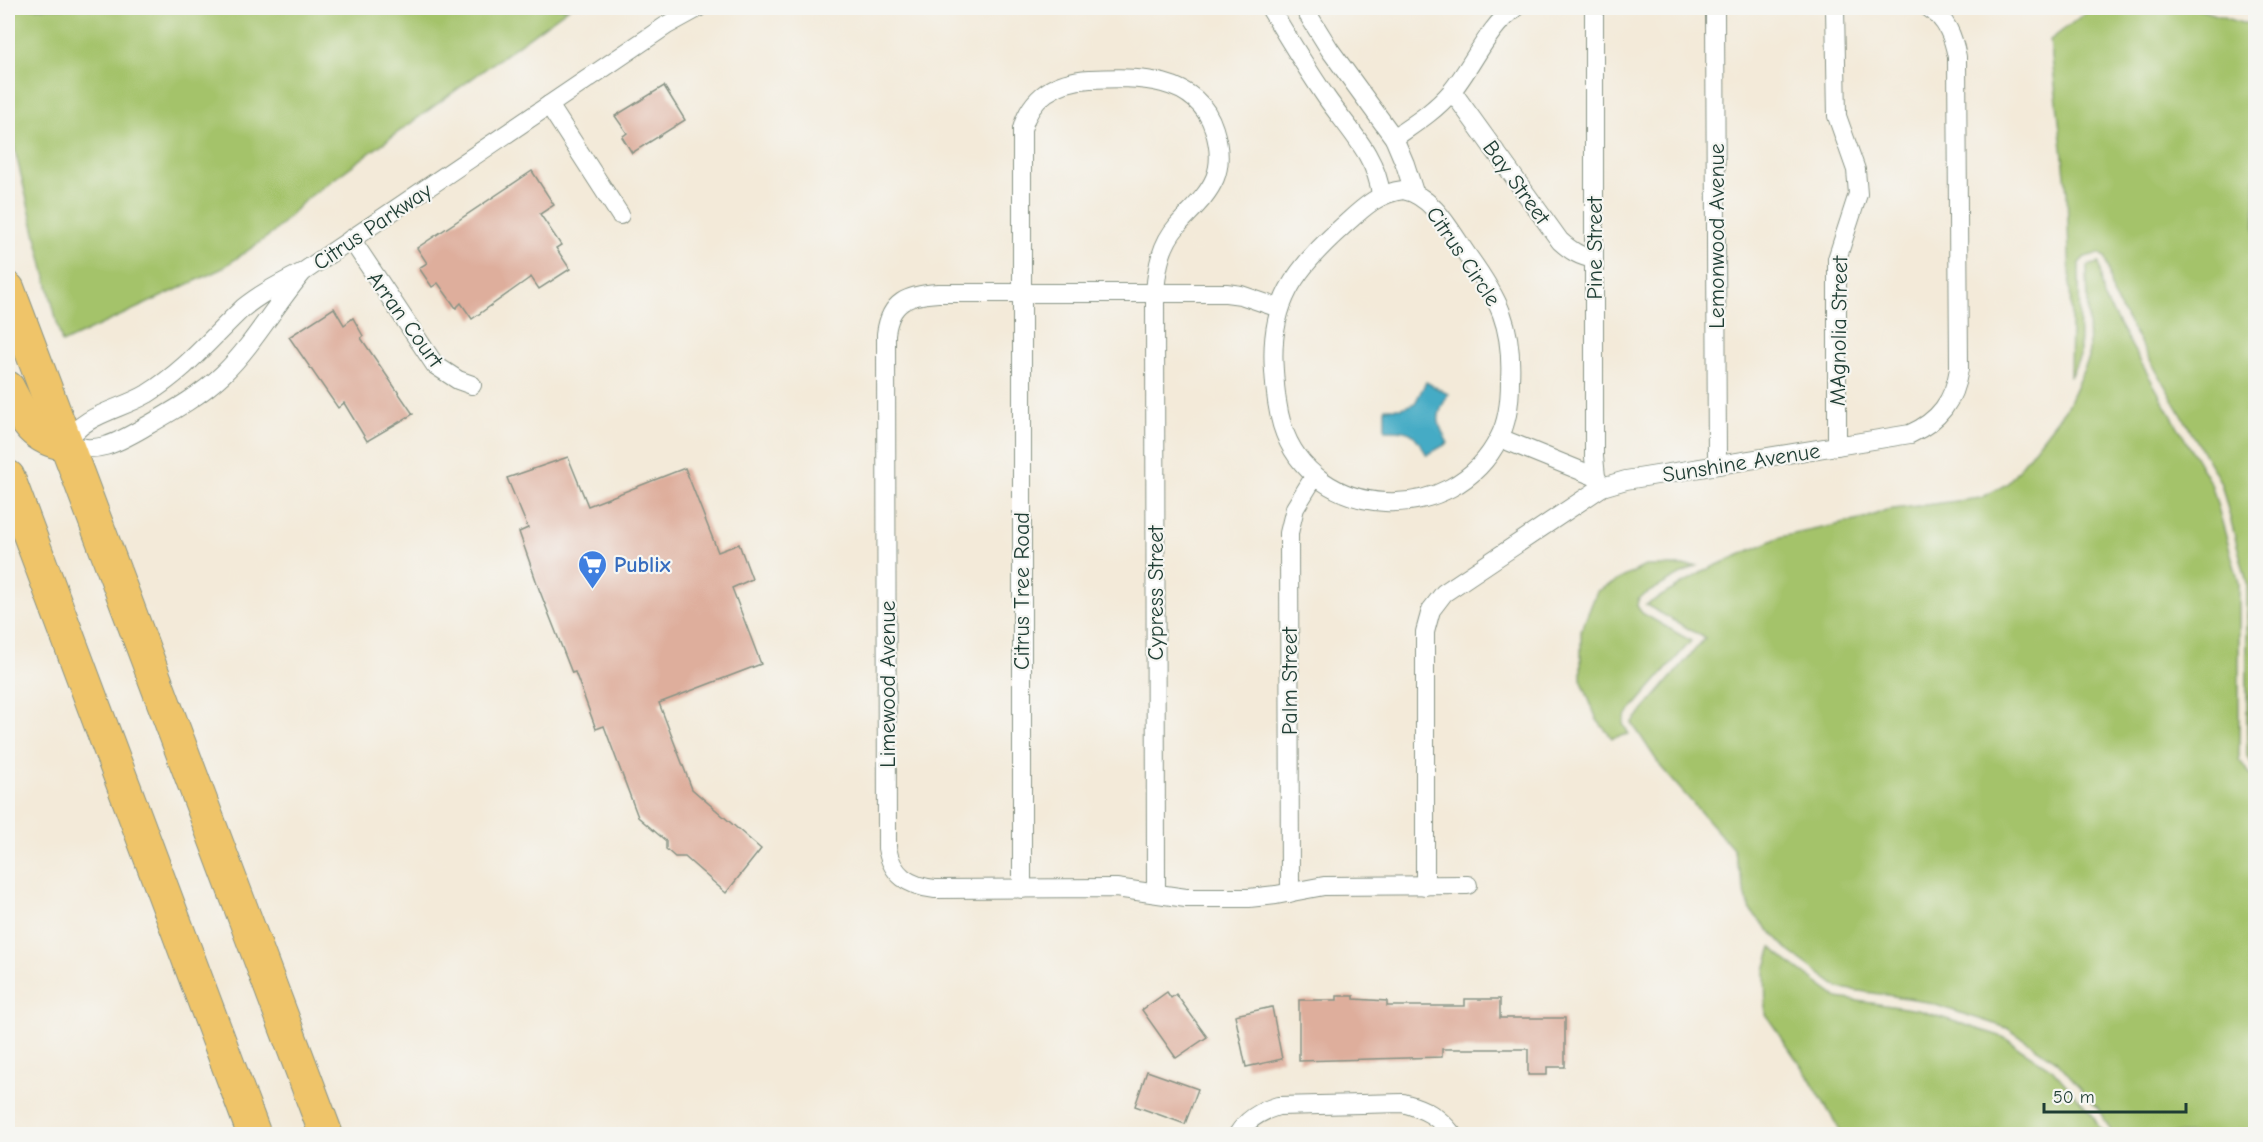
<svg xmlns="http://www.w3.org/2000/svg" width="2263" height="1142" viewBox="0 0 2263 1142" font-family="'Comic Neue',sans-serif">
	<style>
		.green { fill: #a4c36b; stroke: #628050; stroke-width: 1.5 }
		.water { fill: #45abc5; stroke: #32747c; stroke-width: 1.5 }
		.building { fill: #deae9c }
		.lines { fill: none; stroke-linecap: round; stroke-linejoin: round }
		.street-casing { stroke: #899486; stroke-width: 20 }
		.highway-casing { stroke: #899486; stroke-width: 35 }
		.street { stroke: #fff; stroke-width: 18 }
		.highway { stroke: #efc469; stroke-width: 33 }
		.labels { text-anchor: middle; stroke-width: 4.5; stroke-linejoin: round; paint-order: stroke }
		.street-label { font-size: 22px; fill: #1f3d34; stroke: #f6f6f2 }
		.shop-label { font-size: 22px; font-weight: bold; fill: #366cbe; stroke: #f6f6f2; text-anchor: start }
	</style>
	<rect width="100%" height="100%" fill="#f6f6f2"/>
	<filter id="ink" filterUnits="userSpaceOnUse"><feTurbulence type="fractalNoise" baseFrequency=".0167" numOctaves="2"/><feDisplacementMap in="SourceGraphic" scale="12" xChannelSelector="R" yChannelSelector="G"/><feConvolveMatrix kernelMatrix="1 2 1 2 8 2 1 2 1" color-interpolation-filters="sRGB"/></filter>
	<filter id="wash" filterUnits="userSpaceOnUse"><feTurbulence type="fractalNoise" baseFrequency=".008" numOctaves="4" result="noise"/><feDisplacementMap in="SourceGraphic" scale="24" xChannelSelector="R" yChannelSelector="G"/><feGaussianBlur stdDeviation="1.35" result="paint"/><feColorMatrix in="noise" values="0 0 0 0 0 0 0 0 0 0 0 0 0 0 0 0 0 1.4 0 .05"/><feComposite in="paint" operator="in"/></filter>
	<g filter="url(#wash)">
		<rect width="100%" height="100%" fill="#f3ead9"/>
		<!-- green -->
		<g class="green">
			<polygon points="8,8 569,8 305,200 273,233 221,269 62,343 8,122"/>
			<polygon points="2092,8 2195,8 2242,23 2255,23 2255,768 2247,756 2247,583 2221,483 2112,294 2106,258 2100,253 2085,257 2079,263 2080,356 2070,377 2071,317 2067,193 2050,40"/>
			<polygon points="2099,263 2104,298 2212,486 2239,583 2239,760 2256,781 2255,1134 2113,1134 2097,1107 2057,1061 2007,1028 1920,1000 1839,988 1789,951 1750,910 1733,849 1661,767 1632,723 1705,638 1646,605 1706,570 1780,537 1864,519 1886,510 1981,498 2007,484 2066,408 2089,358 2087,266"/>
			<polygon points="1645,566 1696,566 1642,596 1638,600 1637,606 1642,613 1691,641 1626,716 1623,724 1629,734 1612,738 1597,720 1581,679 1581,631 1597,591"/>
			<polygon points="1772,947 1783,958 1838,998 1918,1010 2003,1037 2052,1069 2091,1113 2103,1134 1842,1134 1810,1079 1766,1015 1765,970"/>
		</g>
		<!-- water -->
		<path class="water" d="M1426 382 1448 394C1436 418 1435 420 1448 443L1427 455C1413 432 1412 429 1385 430V408H1402L1415 403Z"/>
		<g id="blocks">
			<!-- building -->
			<g class="building">
				<polygon points="664,86 685,120 632,153 622,137 627,133 615,116"/>
				<polygon points="532,171 554,205 540,214 561,245 556,248 570,269 539,289 531,277 472,319 461,303 456,308 438,283 432,287 419,268 427,263 417,248"/>
				<polygon points="334,308 344,325 353,318 363,336 361,338 413,414 367,441 344,403 338,408 289,337"/>
				<polygon points="568,457 588,506 685,468 718,552 739,544 752,579 732,588 761,664 659,703 692,789 761,849 726,893 685,857 675,857 666,849 666,841 638,817 604,726 596,729 575,672 572,673 539,589 519,532 528,528 507,478"/>
				<polygon points="1167,992 1171,998 1176,994 1207,1037 1176,1058 1142,1010"/>
				<polygon points="1337,996 1354,996 1354,999 1387,1001 1387,1006 1465,1006 1465,999 1500,999 1500,1018 1565,1018 1565,1067 1547,1067 1547,1075 1528,1075 1528,1049 1442,1049 1442,1057 1299,1061 1299,1000 1337,1000"/>
				<polygon points="1272,1007 1282,1059 1246,1067 1235,1015"/>
				<polygon points="1147,1071 1198,1089 1185,1124 1135,1106"/>
			</g>
		</g>
	</g>
	<g filter="url(#ink)">
		<use href="#blocks" fill-opacity="0" stroke="#899486" stroke-width="1.5"/>
		<g class="lines">
			<defs>
				<g id="street">
					<path d="M1270 8C1288 38 1306 68 1326 97 1348 129 1377 156 1381 195"/>
					<polyline points="1304,8 1330,50 1394,138 1405,164 1414,192"/>
					<polyline points="1594,8 1594,457 1596,477 1602,487"/>
					<polyline points="1715,8 1717,465"/>
					<polyline points="1835,8 1837,116 1856,170 1858,194 1837,259 1837,446"/>
					<path d="M1452 91 1560 241C1571 251 1579 256 1594 259"/>
					<polyline points="549,105 620,215"/>
					<path d="M1394 138C1414 124 1435 111 1451 92 1472 67 1488 27 1515 8"/>
					<path d="M1403 190C1434 196 1451 232 1468 256 1499 299 1513 326 1510 381 1510 400 1508 421 1499 438 1455 528 1312 523 1282 425 1277 408 1275 389 1274 371 1269 304 1294 270 1342 227 1361 210 1377 193 1403 190Z"/>
					<polyline points="351,239 435,365 458,380 472,385"/>
					<path d="M303 272C282 283 261 293 243 308 210 339 187 369 147 394 120 410 82 414 66 444 96 455 117 443 143 428 171 412 200 396 223 374 254 344 275 305 303 272L667 25 698 8"/>
					<path d="M1279 308 1241 295 1226 293H938C908 295 890 301 886 334L887 848C892 875 908 886 935 889L1116 888 1186 898H1249L1276 895 1324 886 1468 885"/>
					<polyline points="1500,438 1596,477"/>
					<path d="M1425 886V632L1431 610 1444 593 1602 487 1626 480 1910 434C1939 421 1954 401 1959 369L1957 57C1953 36 1947 20 1929 8"/>
					<path d="M1022 889V129C1031 96 1056 81 1090 79 1136 77 1197 75 1214 129 1219 145 1221 163 1215 178 1207 197 1191 210 1178 225 1161 244 1157 267 1155 292L1156 893"/>
					<polyline points="1290,893 1289,533 1295,508 1314,477"/>
					<path d="M1238 1134C1247 1119 1261 1111 1278 1106L1403 1103C1425 1109 1438 1116 1452 1134"/>
				</g>
				<g id="highway">
					<polyline points="8,289 326,1134"/>
					<path d="M8 388C23 417 30 438 66 444"/>
					<polyline points="8,477 254,1134"/>
				</g>
			</defs>
			<!-- street casing -->
			<use href="#street" class="street-casing"/>
			<!-- highway casing -->
			<use href="#highway" class="highway-casing"/>
			<!-- street -->
			<use href="#street" class="street"/>
			<!-- highway -->
			<use href="#highway" class="highway"/>
		</g>
	</g>
	<!-- icons -->
	<defs>
		<symbol id="supermarket-pin" viewBox="-11 -11 22 30"><path d="M0 17L-7.5 6A9.5 9.5 0 1 1 7.5 6Z" fill="#3f7fe0" stroke="#f6f6f2"/><path d="M-6-5.5h2.5l.6 2H6L4.5 2H-2.5L-4.4-4H-6ZM-1.5 3.2a1.3 1.3 0 1 0 .1 0ZM3 3.2a1.3 1.3 0 1 0 .1 0Z" fill="#fff"/></symbol>
	</defs>
	<g fill-rule="evenodd">
		<use href="#supermarket-pin" x="576" y="548" width="33" height="45"/>
	</g>
	<g class="labels">
		<!-- street labels -->
		<g class="street-label">
			<text transform="translate(1517 182) rotate(54)" y="8">Bay Street</text>
			<text transform="translate(372 226) rotate(-34)" y="8">Citrus Parkway</text>
			<text transform="translate(1716 236) rotate(-90)" y="8">Lemonwood Avenue</text>
			<text transform="translate(1594 248) rotate(-90)" y="8">Pine Street</text>
			<text transform="translate(1464 256) rotate(56)" y="8">Citrus Circle</text>
			<text transform="translate(406 319) rotate(54)" y="8">Arran Court</text>
			<text transform="translate(1838 331) rotate(-89)" y="8">MAgnolia Street</text>
			<text transform="translate(1741 462) rotate(-9)" y="8">Sunshine Avenue</text>
			<text transform="translate(1021 591) rotate(-90)" y="8">Citrus Tree Road</text>
			<text transform="translate(1155 593) rotate(-90)" y="8">Cypress Street</text>
			<text transform="translate(1289 681) rotate(-90)" y="8">Palm Street</text>
			<text transform="translate(887 684) rotate(-90)" y="8">Limewood Avenue</text>
		</g>
		<!-- shop labels -->
		<g class="shop-label">
			<text x="614" y="572">Publix</text>
		</g>
	</g>
	<!-- margin -->
	<rect width="2263" height="1142" fill="none" stroke="#f6f6f2" stroke-width="30"/>
	<!-- scale -->
	<path d="M2044 1103v9h142v-9" fill="none" stroke="#1f3d34" stroke-width="3"/>
	<text x="2053" y="1103" font-size="18" fill="#1f3d34" stroke="#f6f6f2" stroke-width="4.5" paint-order="stroke">50 m</text>
</svg>
